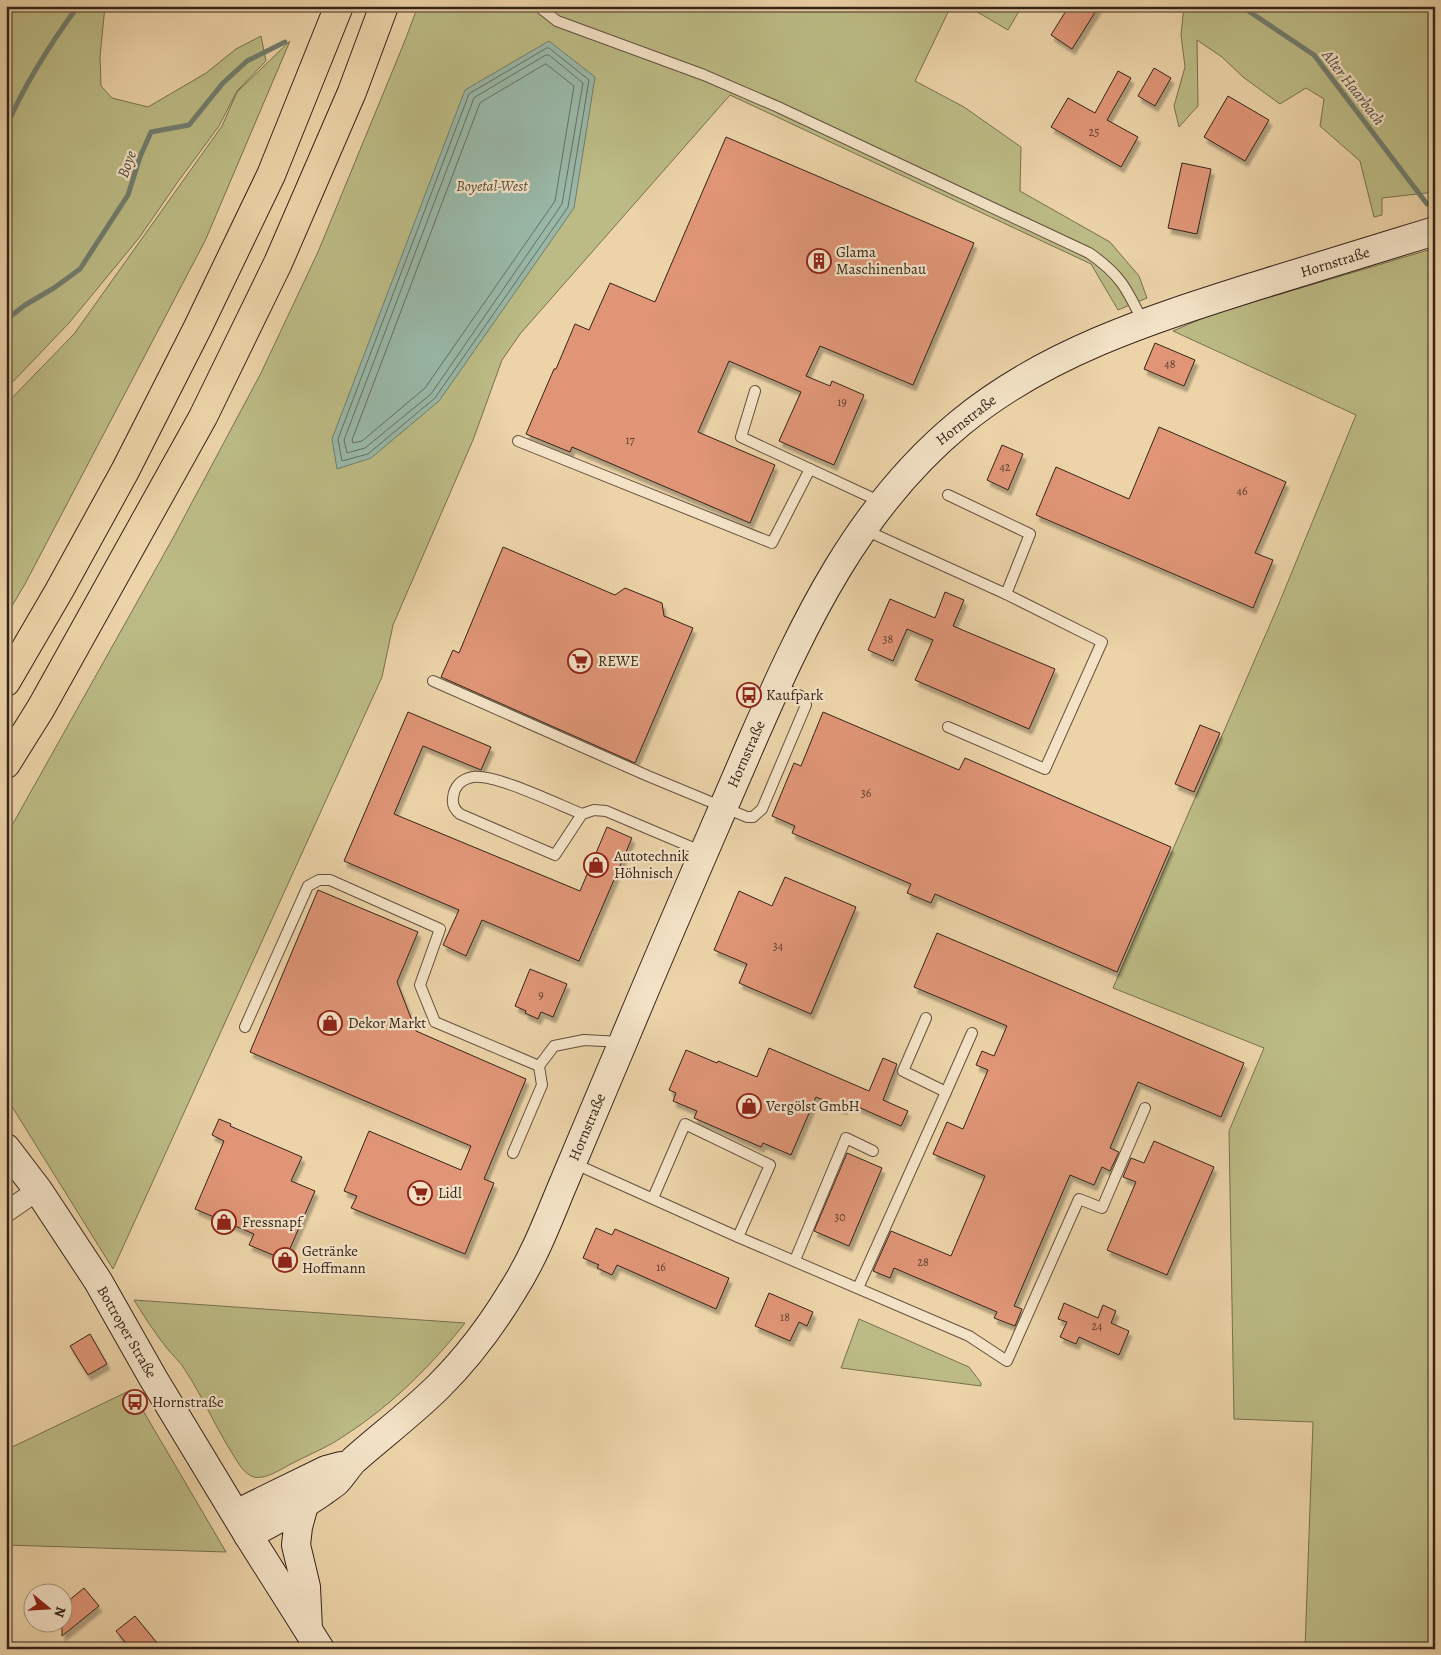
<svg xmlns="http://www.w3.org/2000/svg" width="1441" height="1655" viewBox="0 0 1441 1655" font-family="Alegreya,serif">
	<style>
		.green { fill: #bcbb85; stroke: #787050 }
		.water { fill: #99b8a8; stroke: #717d6f }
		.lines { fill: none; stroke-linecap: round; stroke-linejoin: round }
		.shore { stroke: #676e61; stroke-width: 1 }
		.stream { stroke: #717d6f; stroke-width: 5 }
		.building { fill: #df9576; stroke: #35241a; filter: url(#shadow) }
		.lane-casing { stroke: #63503e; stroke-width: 12 }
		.street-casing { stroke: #63503e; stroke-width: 22 }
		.secondary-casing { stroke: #35241a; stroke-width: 30 }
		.highway-casing { stroke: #35241a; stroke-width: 30 }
		.lane { stroke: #f3e2c6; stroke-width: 10 }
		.street { stroke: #f3e2c6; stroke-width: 20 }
		.secondary { stroke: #f3e2c6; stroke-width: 28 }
		.highway { stroke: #ecd3a8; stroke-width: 28 }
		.labels { text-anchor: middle; stroke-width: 4.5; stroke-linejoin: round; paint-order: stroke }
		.number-label { font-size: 12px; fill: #604031 }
		.park-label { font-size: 15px; font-style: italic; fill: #574a35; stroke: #f3e2c6 }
		.poi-label { font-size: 15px; fill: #35241a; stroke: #f3e2c6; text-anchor: start }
		.street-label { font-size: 15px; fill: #35241a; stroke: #f3e2c6 }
		.water-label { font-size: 16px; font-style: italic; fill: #4e493e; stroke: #f3e2c6 }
	</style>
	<defs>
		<filter id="shadow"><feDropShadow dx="3" dy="5.5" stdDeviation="1" flood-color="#0004"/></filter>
	</defs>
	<rect width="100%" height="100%" fill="#ecd3a8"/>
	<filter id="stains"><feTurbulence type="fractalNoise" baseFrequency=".004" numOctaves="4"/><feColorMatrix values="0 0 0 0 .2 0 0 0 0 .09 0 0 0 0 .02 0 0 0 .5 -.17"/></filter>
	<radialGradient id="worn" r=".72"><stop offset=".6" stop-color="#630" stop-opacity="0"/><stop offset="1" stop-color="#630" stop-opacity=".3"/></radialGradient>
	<!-- green -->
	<g class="green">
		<polygon points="6,6 105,6 100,57 101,86 112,98 148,107 206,73 236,49 261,36 266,61 237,91 219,126 177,183 139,238 69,323 6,389"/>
		<polygon points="418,6 951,6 915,81 964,107 1021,147 1020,191 1110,242 1139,276 1147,298 1118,310 1091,264 730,95 520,334 502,360 473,440 393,625 382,677 113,1269 6,1097 6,836 173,538 261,373 318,252 404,43"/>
		<polygon points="967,6 1022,6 1008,30"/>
		<polygon points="1184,6 1435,6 1435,192 1382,198 1382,215 1374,217 1360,161 1320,126 1324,99 1306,88 1280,104 1243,77 1222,57 1197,40 1198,106 1179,127 1174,106 1185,67 1181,35"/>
		<polygon points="290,41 205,241 25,584 6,616 6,404 74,334 222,126 237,92"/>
		<polygon points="1435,248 1435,1649 1305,1649 1313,1422 1234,1419 1229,1131 1264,1048 1113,988 1278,606 1356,415 1173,331 1210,315"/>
		<path d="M134 1300 465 1323C431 1366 391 1406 344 1436 328 1447 310 1454 293 1463 282 1468 264 1482 251 1476 242 1471 237 1461 232 1453 215 1426 203 1397 185 1370 180 1361 172 1355 166 1347 154 1332 144 1316 134 1300Z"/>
		<polygon points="859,1319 969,1367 981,1383 981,1386 841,1368"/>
		<polygon points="131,1390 226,1552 6,1545 6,1450"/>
	</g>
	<!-- water -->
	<polygon class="water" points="549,41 595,77 574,208 439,401 371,458 337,469 332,439 465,90"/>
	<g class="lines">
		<!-- shore -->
		<g class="shore">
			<polygon points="547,48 549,48 589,80 568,207 435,398 368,454 342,461 338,439 469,94"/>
			<polygon points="546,55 549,55 583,83 562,204 431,394 365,448 347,453 344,440 474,98"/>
			<polygon points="546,64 574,86 555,201 425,388 362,441 353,443 352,440 480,103"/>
		</g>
		<!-- stream -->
		<g class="stream">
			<polyline points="1241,6 1314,55 1427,204"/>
			<path d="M6 127C25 84 50 44 78 6"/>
			<polyline points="6,320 25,305 54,288 80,269 128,195 140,157 151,132 189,125 223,83 247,61 285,42"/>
		</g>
	</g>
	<!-- building -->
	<g class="building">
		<polygon points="1069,6 1099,6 1072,49 1051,35"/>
		<polygon points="1154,68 1171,78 1155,106 1138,96"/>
		<polygon points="1118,71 1131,78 1107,120 1138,137 1121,167 1051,127 1068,98 1095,113"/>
		<polygon points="1228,96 1269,120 1245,161 1204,137"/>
		<polygon points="726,137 974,243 913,385 820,346 806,376 830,386 832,381 864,395 834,465 779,441 801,392 729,361 698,432 775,465 750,523 572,447 570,452 526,434 554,369 556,369 575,324 589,330 610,283 655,302"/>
		<polygon points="1182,163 1211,169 1197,234 1168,228"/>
		<polygon points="1155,343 1195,360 1184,386 1144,369"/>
		<polygon points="1159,427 1286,482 1255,553 1273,560 1253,608 1036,515 1056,467 1129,499"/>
		<polygon points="1002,445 1023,454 1008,490 987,480"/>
		<polygon points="503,547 615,595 625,588 662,603 664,616 693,628 635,763 441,677 453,650 459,653"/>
		<polygon points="945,592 964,600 953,626 1055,669 1029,729 915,680 933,640 907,629 893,661 868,650 890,599 935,618"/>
		<polygon points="408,712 491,747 481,770 423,746 394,814 580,891 607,827 632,838 579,961 482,920 466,956 443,945 459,910 344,861"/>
		<polygon points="823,712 959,770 965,758 1171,847 1117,972 935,894 931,903 907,893 911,884 792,833 795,826 772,816 794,763 801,766"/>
		<polygon points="1200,725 1220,733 1194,792 1175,784"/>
		<polygon points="785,877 856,907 811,1014 739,983 747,964 714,950 739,891 772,906"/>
		<polygon points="318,890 418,932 397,982 416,1031 526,1079 484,1179 494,1183 465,1254 351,1208 357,1196 344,1191 369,1131 461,1170 471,1146 250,1052"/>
		<polygon points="937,933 1244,1063 1221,1117 1138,1082 1110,1148 1119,1152 1110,1171 1102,1167 1094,1185 1070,1175 1014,1306 1022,1309 1015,1326 994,1318 997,1312 894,1268 890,1278 873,1271 891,1231 951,1256 985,1176 933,1154 947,1122 963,1129 988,1070 976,1065 982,1051 994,1056 1007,1026 914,987"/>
		<polygon points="530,969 567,984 553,1017 541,1012 538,1019 525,1013 526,1011 515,1006"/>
		<polygon points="769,1048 869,1091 883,1058 897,1064 883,1100 908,1111 901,1126 847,1102 844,1109 816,1097 791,1155 763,1143 761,1147 694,1118 697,1111 673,1101 676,1093 669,1090 686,1050 717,1063 718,1061 757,1077"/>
		<polygon points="219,1119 231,1124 230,1126 302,1157 291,1181 315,1191 285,1260 249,1245 254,1234 195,1209 224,1141 212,1135"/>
		<polygon points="1154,1141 1214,1167 1167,1275 1107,1250 1136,1182 1123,1177 1131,1158 1144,1163"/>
		<polygon points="847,1153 882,1168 849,1246 814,1231"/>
		<polygon points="596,1228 612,1235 615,1229 729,1278 716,1309 617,1265 612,1275 597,1268 599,1265 583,1258"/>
		<polygon points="769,1293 813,1312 807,1326 799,1322 790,1341 755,1326"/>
		<polygon points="1064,1303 1098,1318 1103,1305 1116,1311 1111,1323 1129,1331 1119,1355 1079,1337 1076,1344 1060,1337 1067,1322 1058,1319"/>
		<polygon points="90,1334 107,1364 88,1375 70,1346"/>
		<polygon points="84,1588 99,1606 62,1636 62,1606"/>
		<polygon points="135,1616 162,1649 131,1649 116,1631"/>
	</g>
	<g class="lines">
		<defs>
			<g id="lane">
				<path d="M538 6 557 21 704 75 778 107 1089 253C1120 274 1127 289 1143 322"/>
				<polyline points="755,391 741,437 881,502"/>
				<polyline points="518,441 772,543 810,469"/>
				<polyline points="948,495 1030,534 1006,594"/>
				<polyline points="865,530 1006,594 1102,642 1045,769 948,727"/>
				<polyline points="433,681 648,776 747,817 753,817 762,809 806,705 803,697 778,686"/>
				<path d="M582 814C557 804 496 774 473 777 461 779 454 787 453 798 452 805 455 810 460 814L555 855 582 814 594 810 606 811 703 852"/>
				<polyline points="245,1027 308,886 319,880 330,880 440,929 420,985 435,1022 539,1066"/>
				<polyline points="946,1092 972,1033"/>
				<polyline points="513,1153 542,1085 539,1066 554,1046 584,1040 622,1042"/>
				<polyline points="573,1163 738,1237 969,1336 1007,1361 1079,1199 1102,1208 1145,1108"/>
				<polyline points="653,1198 685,1124 770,1165 738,1237"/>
				<polyline points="795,1260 846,1138 873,1151"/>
				<polyline points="858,1288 946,1092 903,1071 926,1018"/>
			</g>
			<polyline id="street" points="6,1212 38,1190"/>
			<g id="secondary">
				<polyline points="6,1148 38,1190 98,1281 153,1378 248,1535 320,1649"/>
				<polyline points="304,1505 298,1527 296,1545 306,1587 308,1629"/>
				<polyline points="236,1514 326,1470 341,1466"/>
				<path d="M248 1535C273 1522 298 1509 321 1493 322 1492 335 1483 336 1482 343 1475 347 1467 354 1460 382 1435 412 1413 439 1386 467 1358 492 1325 513 1290 533 1259 547 1223 561 1189 582 1140 602 1091 623 1042 665 941 709 841 752 741 804 622 858 507 960 423 1046 352 1152 319 1256 286 1315 268 1375 249 1435 231"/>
			</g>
			<g id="highway">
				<polyline points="6,682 59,591 125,471 198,327 271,175 339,6"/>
				<polyline points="6,764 41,708 203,417 278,263 352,92 384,6"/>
			</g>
		</defs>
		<!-- lane casing -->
		<use href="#lane" class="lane-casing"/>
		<!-- street casing -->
		<use href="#street" class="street-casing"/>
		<!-- secondary casing -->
		<use href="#secondary" class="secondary-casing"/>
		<!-- highway casing -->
		<use href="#highway" class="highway-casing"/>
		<!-- lane -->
		<use href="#lane" class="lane"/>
		<!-- street -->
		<use href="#street" class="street"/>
		<!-- secondary -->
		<use href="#secondary" class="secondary"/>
		<!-- highway -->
		<use href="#highway" class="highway"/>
	</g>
	<!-- icons -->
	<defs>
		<symbol id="building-ring" viewBox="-11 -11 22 22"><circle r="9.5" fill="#f3e2c6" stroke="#8f2418" stroke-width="1.5"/><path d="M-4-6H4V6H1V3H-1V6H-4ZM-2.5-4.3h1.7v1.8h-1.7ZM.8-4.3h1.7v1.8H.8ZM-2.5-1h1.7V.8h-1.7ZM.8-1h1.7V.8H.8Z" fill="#8f2418"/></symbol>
		<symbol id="supermarket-ring" viewBox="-11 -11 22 22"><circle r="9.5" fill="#f3e2c6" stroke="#8f2418" stroke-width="1.5"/><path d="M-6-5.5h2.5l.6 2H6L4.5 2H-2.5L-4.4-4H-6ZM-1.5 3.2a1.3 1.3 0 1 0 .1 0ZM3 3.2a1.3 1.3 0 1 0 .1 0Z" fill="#8f2418"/></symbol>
		<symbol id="bus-ring" viewBox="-11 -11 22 22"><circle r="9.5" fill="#f3e2c6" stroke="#8f2418" stroke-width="1.5"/><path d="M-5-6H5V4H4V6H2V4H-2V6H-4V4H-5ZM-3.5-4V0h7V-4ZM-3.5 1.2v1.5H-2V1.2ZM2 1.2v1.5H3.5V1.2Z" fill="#8f2418"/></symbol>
		<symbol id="shop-ring" viewBox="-11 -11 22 22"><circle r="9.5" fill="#f3e2c6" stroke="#8f2418" stroke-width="1.5"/><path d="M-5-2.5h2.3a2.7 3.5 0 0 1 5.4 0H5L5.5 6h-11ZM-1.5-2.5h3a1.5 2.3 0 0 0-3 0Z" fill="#8f2418"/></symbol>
	</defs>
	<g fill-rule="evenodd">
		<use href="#building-ring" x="805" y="247" width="28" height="28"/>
		<use href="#supermarket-ring" x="566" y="647" width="28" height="28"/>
		<use href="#bus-ring" x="735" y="681" width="28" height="28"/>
		<use href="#shop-ring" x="582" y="851" width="28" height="28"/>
		<use href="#shop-ring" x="316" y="1009" width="28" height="28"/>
		<use href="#shop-ring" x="735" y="1092" width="28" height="28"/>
		<use href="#supermarket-ring" x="406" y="1179" width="28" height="28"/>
		<use href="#shop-ring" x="210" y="1208" width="28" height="28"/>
		<use href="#shop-ring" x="271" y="1246" width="28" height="28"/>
		<use href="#bus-ring" x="121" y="1388" width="28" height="28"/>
	</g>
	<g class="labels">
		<!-- number labels -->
		<g class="number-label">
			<text x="1094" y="136">25</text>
			<text x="1170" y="368">48</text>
			<text x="842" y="406">19</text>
			<text x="630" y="444">17</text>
			<text x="1005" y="471">42</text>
			<text x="1242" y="495">46</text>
			<text x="888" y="643">38</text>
			<text x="866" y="797">36</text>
			<text x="778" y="950">34</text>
			<text x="541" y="999">9</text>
			<text x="840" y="1221">30</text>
			<text x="923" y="1266">28</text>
			<text x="661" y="1271">16</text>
			<text x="785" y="1321">18</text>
			<text x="1097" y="1330">24</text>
		</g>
		<!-- park labels -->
		<g class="park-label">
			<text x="492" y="191">Boyetal-West</text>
		</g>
		<!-- poi labels -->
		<g class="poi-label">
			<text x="836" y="257">Glama<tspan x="836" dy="17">Maschinenbau</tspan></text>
			<text x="598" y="666">REWE</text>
			<text x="766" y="700">Kaufpark</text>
			<text x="614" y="861">Autotechnik<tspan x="614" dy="17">Höhnisch</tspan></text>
			<text x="348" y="1028">Dekor Markt</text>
			<text x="766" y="1111">Vergölst GmbH</text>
			<text x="438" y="1198">Lidl</text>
			<text x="242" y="1227">Fressnapf</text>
			<text x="302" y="1256">Getränke<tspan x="302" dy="17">Hoffmann</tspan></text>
			<text x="152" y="1407">Hornstraße</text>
		</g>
		<!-- street labels -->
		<g class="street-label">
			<text transform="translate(1335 262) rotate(-17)" y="5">Hornstraße</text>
			<text transform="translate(966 420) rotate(-38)" y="5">Hornstraße</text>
			<text transform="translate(746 754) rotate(-66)" y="5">Hornstraße</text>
			<text transform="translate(587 1127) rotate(-67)" y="5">Hornstraße</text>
			<text transform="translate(127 1332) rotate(60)" y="5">Bottroper Straße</text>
		</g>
		<!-- water labels -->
		<g class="water-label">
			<text transform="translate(1354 87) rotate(52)" y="6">Alter Haarbach</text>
			<text transform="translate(126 164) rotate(-70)" y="6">Boye</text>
		</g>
	</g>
	<!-- margin -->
	<rect width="1441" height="1655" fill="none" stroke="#ecd3a8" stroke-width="25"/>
	<rect x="8" y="8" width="1426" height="1640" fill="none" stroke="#35241a" stroke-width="2.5"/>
	<rect x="12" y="12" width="1416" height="1630" fill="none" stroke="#35241a"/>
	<!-- north arrow -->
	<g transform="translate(48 1608) rotate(108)"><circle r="24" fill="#f3e2c6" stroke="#a79681"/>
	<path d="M0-4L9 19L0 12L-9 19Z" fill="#8f2418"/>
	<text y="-8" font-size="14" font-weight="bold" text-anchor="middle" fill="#35241a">N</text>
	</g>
	<rect width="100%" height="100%" filter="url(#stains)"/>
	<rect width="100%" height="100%" fill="url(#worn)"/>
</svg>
